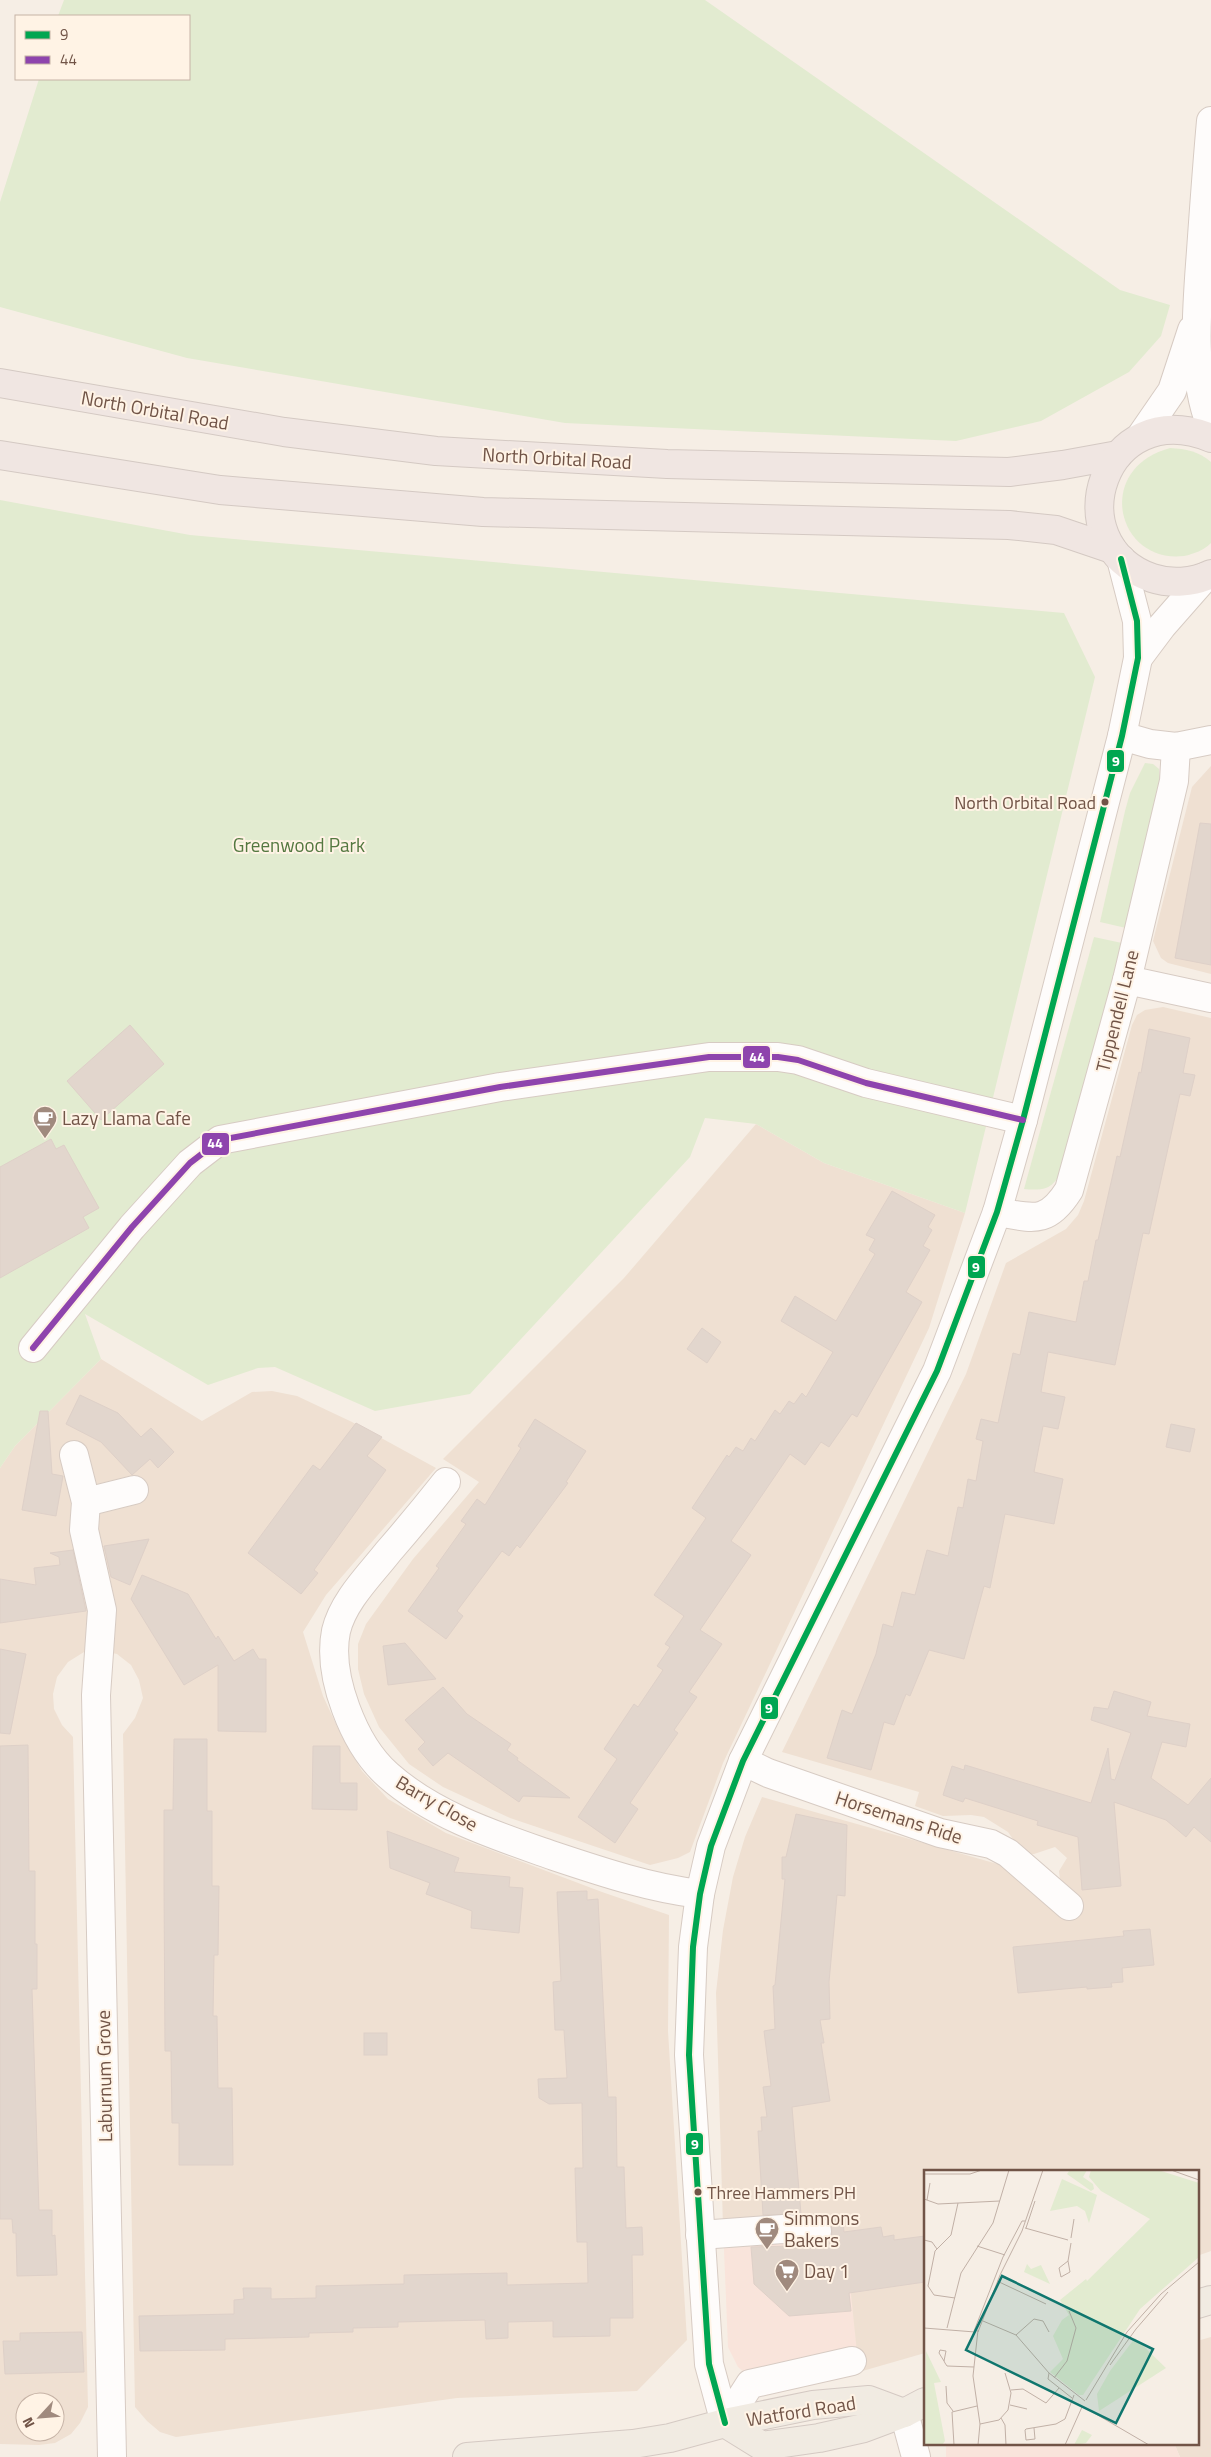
<svg xmlns="http://www.w3.org/2000/svg" width="1211" height="2457" viewBox="0 0 1211 2457" font-family="'Titillium Web',sans-serif">
	<style>
		.residential { fill: #efe0d2; fill-rule: evenodd }
		.commercial { fill: #f9e4db }
		.green { fill: #e2ebd0 }
		.building { fill: #e2d6cd; stroke: #ded0c8 }
		.lines { fill: none; stroke-linecap: round; stroke-linejoin: round }
		.minor-casing { stroke: #d7cbc3; stroke-width: 30 }
		.major-casing { stroke: #d4c9c3; stroke-width: 30 }
		.highway-casing { stroke: #d4c9c3; stroke-width: 30 }
		.minor { stroke: #fefcfb; stroke-width: 28 }
		.major { stroke: #f1ebe2; stroke-width: 28 }
		.highway { stroke: #f0e6e2; stroke-width: 28 }
		.bus-1-casing { stroke: #fff3e5; stroke-width: 10 }
		.bus-2-casing { stroke: #fff3e5; stroke-width: 10 }
		.bus-1 { stroke: #00a651; stroke-width: 6 }
		.bus-2 { stroke: #8e44ad; stroke-width: 6 }
		.bus-dot { fill: #715447; stroke: #fff3e5; stroke-width: 2 }
		.labels { text-anchor: middle; stroke-width: 4; stroke-linejoin: round; paint-order: stroke }
		.bus-label { font-size: 18px; fill: #715447; stroke: #fff3e5; text-anchor: end }
		.street-label { font-size: 19px; fill: #715447; stroke: #fff3e5 }
		.park-label { font-size: 19px; fill: #547840; stroke: #fff3e5 }
		.poi-label { font-size: 19px; fill: #715447; stroke: #fff3e5; text-anchor: start }
		.inset-road { fill: none; stroke: #c1b0a6; stroke-width: 1 }
		.view { fill: #0f766e; fill-opacity: 0.15; stroke: #0f766e; stroke-width: 2.5 }
		.inset-edge { fill: none; stroke: #715447; stroke-width: 2.5 }
		.line-badge { stroke: #fff3e5; stroke-width: 2 }
		.badge-label { font-size: 14px; text-anchor: middle; font-weight: bold; fill: #fff }
	</style>
	<rect width="100%" height="100%" fill="#f6eee5"/>
	<!-- residential -->
	<g class="residential">
		<polygon points="1211,766 1211,974 1168,963 1161,958 1153,941 1192,787"/>
		<polygon points="1163,1007 1211,1018 1211,2251 1197,2256 1197,2171 925,2171 925,2353 859,2372 723,2226 716,1993 723,1930 733,1877 745,1837 762,1797 1001,1865 1063,1887 1060,1880 1059,1871 1067,1858 1055,1847 1034,1854 1026,1854 1021,1851 1008,1832 984,1817 971,1815 943,1816 915,1806 919,1792 782,1752 966,1374 1006,1263 1066,1229 1078,1215 1084,1201 1132,1025 1137,1015 1145,1010"/>
		<polygon points="756,1124 824,1163 965,1213 929,1328 723,1763 690,1852 678,1858 650,1865 510,1818 443,1787 409,1764 379,1727 364,1694 358,1669 358,1644 366,1624 413,1559 479,1482 443,1459 624,1278"/>
		<path d="M101 1359 202 1421 252 1392 272 1391 297 1396 352 1422 436 1468 326 1595 303 1632 323 1696 342 1737 362 1771 388 1799 446 1833 602 1892 669 1915 668 2031 687 2340 637 2391 457 2398 176 2437 160 2432 147 2421 135 2407 123 1734 135 1718 143 1698 139 1680 131 1665 117 1654 97 1650 84 1652 68 1662 57 1677 53 1694 54 1709 62 1725 73 1737 88 2407 80 2423 71 2434 55 2443 39 2445 0 2444V1468L15 1446ZM25 2402H55V2432H25Z"/>
		<polygon points="1211,2337 1211,2457 1180,2457 1174,2443 1197,2443 1197,2341"/>
	</g>
	<!-- commercial -->
	<g class="commercial">
		<polygon points="843,2217 859,2372 765,2390 738,2367 728,2347 723,2226"/>
		<polygon points="946,2443 1174,2443 1180,2457 946,2457"/>
	</g>
	<!-- green -->
	<g class="green">
		<polygon points="64,0 705,0 1120,290 1170,305 1161,336 1129,372 1041,421 956,441 565,423 187,358 0,307 0,202 39,79 189,79 189,16 58,16"/>
		<path d="M1170 448C1186 449 1198 451 1211 462V543C1204 550 1194 554 1184 556 1117 564 1093 469 1170 448Z"/>
		<polygon points="0,500 190,535 1064,613 1095,677 965,1213 824,1163 756,1124 705,1118 690,1157 470,1394 375,1411 275,1367 258,1368 208,1385 85,1314 101,1359 15,1446 0,1468"/>
		<polygon points="1145,763 1153,764 1159,769 1160,793 1126,928 1100,922 1125,811 1130,793"/>
		<path d="M1094 937 1122 943 1066 1160C1056 1184 1052 1192 1024 1189Z"/>
	</g>
	<!-- building -->
	<g class="building">
		<polygon points="1200,823 1211,824 1211,965 1175,958"/>
		<polygon points="130,1025 164,1064 101,1120 67,1081"/>
		<polygon points="1149,1029 1190,1038 1183,1073 1195,1075 1190,1096 1180,1094 1149,1234 1143,1233 1115,1365 1048,1352 1041,1392 1065,1397 1058,1429 1043,1426 1034,1472 1063,1479 1054,1524 1005,1514 990,1588 984,1586 964,1659 929,1650 910,1696 906,1694 894,1725 884,1722 871,1770 827,1758 842,1710 852,1714 876,1654 883,1624 893,1627 902,1592 915,1595 927,1550 948,1556 958,1507 963,1508 968,1479 976,1481 983,1441 976,1439 981,1419 998,1423 1013,1353 1020,1355 1029,1312 1076,1322 1084,1281 1088,1281 1096,1240 1098,1240 1117,1156 1120,1157 1139,1072 1141,1073"/>
		<polygon points="51,1139 56,1149 64,1145 99,1208 83,1217 89,1228 0,1278 0,1167"/>
		<polygon points="892,1191 935,1215 928,1227 932,1230 923,1246 930,1250 906,1292 922,1302 857,1417 852,1414 829,1447 821,1442 805,1465 790,1454 731,1541 751,1555 700,1630 722,1644 689,1692 697,1697 674,1730 678,1733 630,1803 638,1809 615,1843 578,1817 617,1759 604,1749 634,1704 638,1707 663,1670 657,1666 670,1647 665,1644 684,1616 654,1595 706,1518 692,1508 727,1455 729,1457 736,1447 743,1451 751,1438 755,1441 775,1410 780,1414 789,1401 794,1404 802,1393 806,1397 833,1352 781,1321 795,1296 836,1321 875,1254 869,1250 875,1239 866,1235"/>
		<polygon points="702,1328 721,1342 707,1363 687,1349"/>
		<polygon points="80,1395 118,1413 141,1437 151,1428 174,1452 158,1468 150,1459 132,1475 101,1442 66,1424"/>
		<polygon points="40,1411 48,1411 52,1474 63,1476 56,1516 22,1510"/>
		<polygon points="535,1419 586,1451 566,1482 568,1483 520,1548 517,1545 509,1556 502,1551 457,1611 463,1616 446,1639 408,1611 439,1568 436,1566 466,1524 461,1521 477,1499 485,1505 521,1448 518,1446"/>
		<polygon points="356,1423 382,1437 367,1456 386,1470 314,1570 318,1573 301,1594 248,1553 313,1465 320,1470"/>
		<polygon points="1171,1424 1195,1429 1190,1452 1166,1447"/>
		<polygon points="149,1539 130,1585 111,1577 104,1546"/>
		<polygon points="73,1550 86,1611 0,1623 0,1579 36,1585 34,1568 60,1565 59,1557 50,1553"/>
		<polygon points="142,1575 188,1594 216,1639 218,1636 234,1661 253,1649 259,1659 266,1659 266,1732 218,1731 218,1665 184,1685 131,1599"/>
		<polygon points="405,1643 436,1679 388,1685 383,1646"/>
		<polygon points="0,1649 26,1654 10,1734 0,1733"/>
		<polygon points="443,1687 467,1714 511,1744 507,1750 518,1758 517,1760 570,1798 523,1796 519,1802 448,1753 433,1766 418,1749 425,1742 405,1720"/>
		<polygon points="1114,1691 1151,1702 1147,1716 1190,1724 1186,1747 1162,1742 1151,1778 1188,1805 1211,1778 1211,1842 1194,1827 1186,1837 1166,1820 1114,1802 1121,1886 1082,1890 1078,1837 1037,1825 1038,1821 997,1808 965,1798 963,1802 943,1795 952,1766 964,1770 965,1765 1091,1803 1108,1748 1111,1779 1115,1780 1131,1733 1091,1720 1094,1707 1108,1709"/>
		<polygon points="174,1739 207,1739 207,1811 212,1811 212,1886 219,1886 218,1955 214,1955 213,2016 217,2016 218,2088 232,2088 233,2165 179,2165 179,2123 172,2123 171,2051 165,2051 164,1882 164,1810 173,1810"/>
		<polygon points="28,1745 29,1871 35,1871 35,1944 37,1944 37,1989 32,1989 39,2210 52,2210 52,2236 55,2235 57,2275 17,2276 16,2233 13,2233 12,2219 0,2219 0,1746"/>
		<polygon points="313,1746 340,1746 340,1783 357,1783 357,1810 312,1809"/>
		<polygon points="796,1814 847,1825 845,1896 837,1895 829,1982 830,2019 820,2020 824,2043 821,2043 830,2101 792,2107 801,2214 763,2215 758,2131 762,2131 761,2117 767,2117 763,2087 771,2086 764,2031 775,2029 773,1986 775,1985 785,1879 782,1879 782,1857 786,1857"/>
		<polygon points="387,1831 459,1858 454,1872 510,1877 509,1887 523,1888 519,1933 471,1928 472,1911 426,1894 430,1883 390,1868"/>
		<polygon points="587,1891 587,1900 598,1899 608,2097 616,2097 617,2167 624,2167 626,2228 642,2227 643,2255 632,2255 633,2318 610,2318 610,2336 553,2337 553,2321 508,2322 508,2338 486,2339 485,2320 398,2322 398,2327 353,2328 353,2332 309,2333 309,2337 225,2339 225,2350 140,2351 139,2316 234,2314 234,2300 244,2299 243,2288 271,2288 271,2299 316,2298 316,2286 404,2284 404,2275 507,2273 507,2285 588,2283 587,2242 577,2242 575,2168 583,2168 582,2103 549,2104 539,2098 538,2079 567,2078 564,2030 555,2030 553,1982 561,1981 557,1892"/>
		<polygon points="1150,1929 1154,1965 1122,1968 1123,1982 1111,1983 1112,1987 1087,1989 1087,1987 1018,1993 1013,1947 1124,1936 1123,1931"/>
		<rect x="364" y="2033" width="23" height="22"/>
		<polygon points="843,2218 844,2232 881,2227 883,2237 894,2235 894,2240 925,2236 925,2282 849,2293 851,2311 789,2316 754,2284 751,2247 824,2245 830,2240 832,2232 831,2224 827,2220"/>
		<polygon points="82,2332 84,2372 5,2374 3,2341 20,2341 20,2333"/>
	</g>
	<g class="lines">
		<defs>
			<g id="minor">
				<path d="M1211 121C1207 165 1204 208 1201 251 1197 306 1190 374 1211 426"/>
				<polyline points="1141,436 1172,391 1192,330"/>
				<polyline points="1138,658 1162,626 1205,577"/>
				<polyline points="1122,736 1150,744 1176,747 1211,740"/>
				<polyline points="1127,980 1211,998"/>
				<path d="M997 1212C1033 1218 1047 1225 1069 1190L1127 980 1174 781 1176 747"/>
				<polyline points="33,1348 132,1227 190,1163 220,1140 500,1087 709,1057 778,1057 798,1060 866,1083 1023,1120"/>
				<polyline points="74,1455 86,1502 84,1530 102,1610 96,1695 112,2457"/>
				<path d="M446 1482C427 1506 408 1529 388 1552 370 1575 343 1601 336 1631 327 1676 354 1745 388 1775 434 1816 497 1836 554 1856 602 1872 650 1888 700 1894"/>
				<polyline points="86,1502 134,1490"/>
				<polyline points="743,1761 768,1773 940,1833 991,1844 1008,1853 1069,1906"/>
				<polyline points="700,2235 783,2229 817,2231"/>
				<polyline points="904,2413 916,2457"/>
				<polyline points="725,2423 709,2364 689,2055 693,1947 700,1894 711,1846 743,1761 937,1371 997,1212 1023,1120 1122,736 1138,658 1137,621 1121,559"/>
				<polyline points="725,2423 750,2384 852,2361"/>
			</g>
			<g id="major">
				<polyline points="1197,2304 1211,2300"/>
				<polyline points="725,2423 762,2446 819,2438 864,2428 904,2413 925,2402"/>
				<polyline points="467,2457 633,2444 670,2438 725,2423 813,2405 869,2400 904,2413"/>
			</g>
			<g id="highway">
				<polyline points="0,383 284,432 436,451 667,464 1009,472 1063,465 1118,455"/>
				<path d="M1211 438C1104 394 1054 543 1152 578 1170 584 1193 583 1211 574"/>
				<polyline points="0,455 220,490 483,512 1009,525 1056,530 1112,549"/>
			</g>
		</defs>
		<!-- minor casing -->
		<use href="#minor" class="minor-casing"/>
		<!-- major casing -->
		<use href="#major" class="major-casing"/>
		<!-- highway casing -->
		<use href="#highway" class="highway-casing"/>
		<!-- minor -->
		<use href="#minor" class="minor"/>
		<!-- major -->
		<use href="#major" class="major"/>
		<!-- highway -->
		<use href="#highway" class="highway"/>
		<defs>
			<polyline id="bus-1" points="725,2423 709,2364 689,2055 693,1947 700,1894 711,1846 743,1761 937,1371 997,1212 1023,1120 1122,736 1138,658 1137,621 1121,559"/>
			<polyline id="bus-2" points="33,1348 132,1227 190,1163 220,1140 500,1087 709,1057 778,1057 798,1060 866,1083 1023,1120"/>
		</defs>
		<!-- bus-1 casing -->
		<use href="#bus-1" class="bus-1-casing"/>
		<!-- bus-2 casing -->
		<use href="#bus-2" class="bus-2-casing"/>
		<!-- bus-1 -->
		<use href="#bus-1" class="bus-1"/>
		<!-- bus-2 -->
		<use href="#bus-2" class="bus-2"/>
	</g>
	<!-- icons -->
	<defs>
		<symbol id="cafe-pin" viewBox="-11 -11 22 30"><path d="M0 17L-7.5 6A9.5 9.5 0 1 1 7.5 6Z" fill="#a08a7e" stroke="#fff3e5"/><path d="M-5.5-4.5H6V0H3Q3 3.5 0 3.5H-2.5Q-5.5 3.5-5.5 0ZM3-3.2v2h1.7v-2ZM-6 4.5H4V6H-6Z" fill="#fff"/></symbol>
		<symbol id="supermarket-pin" viewBox="-11 -11 22 30"><path d="M0 17L-7.5 6A9.5 9.5 0 1 1 7.5 6Z" fill="#a08a7e" stroke="#fff3e5"/><path d="M-6-5.5h2.5l.6 2H6L4.5 2H-2.5L-4.4-4H-6ZM-1.5 3.2a1.3 1.3 0 1 0 .1 0ZM3 3.2a1.3 1.3 0 1 0 .1 0Z" fill="#fff"/></symbol>
	</defs>
	<g fill-rule="evenodd">
		<use href="#cafe-pin" x="31" y="1104" width="28" height="38"/>
		<use href="#cafe-pin" x="753" y="2215" width="28" height="38"/>
		<use href="#supermarket-pin" x="773" y="2257" width="28" height="38"/>
	</g>
	<!-- markers -->
	<g class="bus-dot">
		<circle cx="1105" cy="802" r="4.5"/>
		<circle cx="698" cy="2192" r="4.5"/>
	</g>
	<g class="labels">
		<!-- bus labels -->
		<g class="bus-label">
			<text x="1096" y="809">North Orbital Road</text>
			<text x="707" y="2199" text-anchor="start">Three Hammers PH</text>
		</g>
		<!-- street labels -->
		<g class="street-label">
			<text transform="translate(155 410) rotate(10)" y="7">North Orbital Road</text>
			<text transform="translate(557 458) rotate(3)" y="7">North Orbital Road</text>
			<text transform="translate(1117 1011) rotate(-76)" y="7">Tippendell Lane</text>
			<text transform="translate(437 1803) rotate(30)" y="7">Barry Close</text>
			<text transform="translate(899 1817) rotate(18)" y="7">Horsemans Ride</text>
			<text transform="translate(104 2076) rotate(-91)" y="7">Laburnum Grove</text>
			<text transform="translate(801 2411) rotate(-9)" y="7">Watford Road</text>
		</g>
		<!-- park labels -->
		<g class="park-label">
			<text x="299" y="852">Greenwood Park</text>
		</g>
		<!-- poi labels -->
		<g class="poi-label">
			<text x="62" y="1125">Lazy Llama Cafe</text>
			<text x="784" y="2225">Simmons<tspan x="784" dy="22">Bakers</tspan></text>
			<text x="804" y="2278">Day 1</text>
		</g>
	</g>
	<!-- overview -->
	<g transform="translate(924 2170)">
		<rect width="275" height="275" fill="#f6eee5"/>
		<path d="M146 0H163L159 7 169 14 170 19 167 21 143 4ZM167 0H234L275 13V87L216 139 159 225H155L126 202 139 189 129 166 138 150 145 145 136 130 162 109 163 111 226 49 177 21 165 7ZM138 9 173 25 165 53 161 41 153 36 126 41ZM103 94 107 99 117 95 126 114 100 102ZM211 168 242 198 175 241 173 224 186 201ZM2 181 17 212 10 213 21 271 18 275H0ZM158 260 168 265 162 273 150 275Z" fill="#e2ebd0"/>
		<path class="inset-road" d="M247 0 275 10M0 4H46L58 0M0 29 14 34 76 31M3 30 6 13M101 58 144 70M102 58 111 31M147 68 150 49M0 70 8 72 13 79M53 76 81 85M144 91 146 102 137 107 135 98 144 91 147 73M73 111 122 134M31 128 10 125 4 116 11 81 27 65 34 33M59 151 92 165 125 203 161 231M0 158 51 162M23 158 37 103 69 53 85 0M50 161 79 87 98 51H101M54 162 76 105 98 61 119 0M92 165 110 149 119 151 125 162M20 191 22 181 16 180 15 183 20 191 21 193 23 196 50 197M186 195 212 159 244 122M125 203 124 209 148 228M130 208 143 191 152 158 145 141M22 216 23 233 29 241M87 220 99 219 122 233 135 218M162 230 203 162 237 124 275 92M86 235 103 239M165 240 225 275M77 248 81 255 82 275M56 254 75 250 84 240 87 223 81 203M110 258 111 269 102 270 101 260 102 259 132 254 141 249 150 225M30 275 28 242 53 236M54 275 56 254 49 206 54 160M141 275 158 237"/>
		<path class="view" d="M78 106 229 179 192 253 42 180Z"/>
		<rect width="275" height="275" class="inset-edge"/>
	</g>
	<g class="line-badge">
		<rect x="1106" y="749" width="19" height="24" rx="5" fill="#00a651"/>
		<rect x="742" y="1045" width="29" height="24" rx="5" fill="#8e44ad"/>
		<rect x="201" y="1132" width="29" height="24" rx="5" fill="#8e44ad"/>
		<rect x="967" y="1255" width="19" height="24" rx="5" fill="#00a651"/>
		<rect x="760" y="1696" width="19" height="24" rx="5" fill="#00a651"/>
		<rect x="685" y="2132" width="19" height="24" rx="5" fill="#00a651"/>
	</g>
	<g class="badge-label">
		<text x="1116" y="766">9</text>
		<text x="757" y="1062">44</text>
		<text x="215" y="1148">44</text>
		<text x="976" y="1272">9</text>
		<text x="769" y="1713">9</text>
		<text x="695" y="2149">9</text>
	</g>
	<!-- legend -->
	<rect x="15" y="15" width="175" height="65" fill="#fff3e5" stroke="#c6b3a6"/>
	<rect x="25" y="31" width="25" height="8" fill="#00a651" stroke="#c6b3a6"/>
	<text x="60" y="40" font-size="15" fill="#715447">9</text>
	<rect x="25" y="56" width="25" height="8" fill="#8e44ad" stroke="#c6b3a6"/>
	<text x="60" y="65" font-size="15" fill="#715447">44</text>
	<!-- north arrow -->
	<g transform="translate(40 2417) rotate(244)"><circle r="24" fill="#fff3e5" stroke="#c6b3a6"/>
	<path d="M0-4L9 19L0 12L-9 19Z" fill="#a08a7e"/>
	<text y="-8" font-size="14" font-weight="bold" text-anchor="middle" fill="#715447">N</text>
	</g>
</svg>
